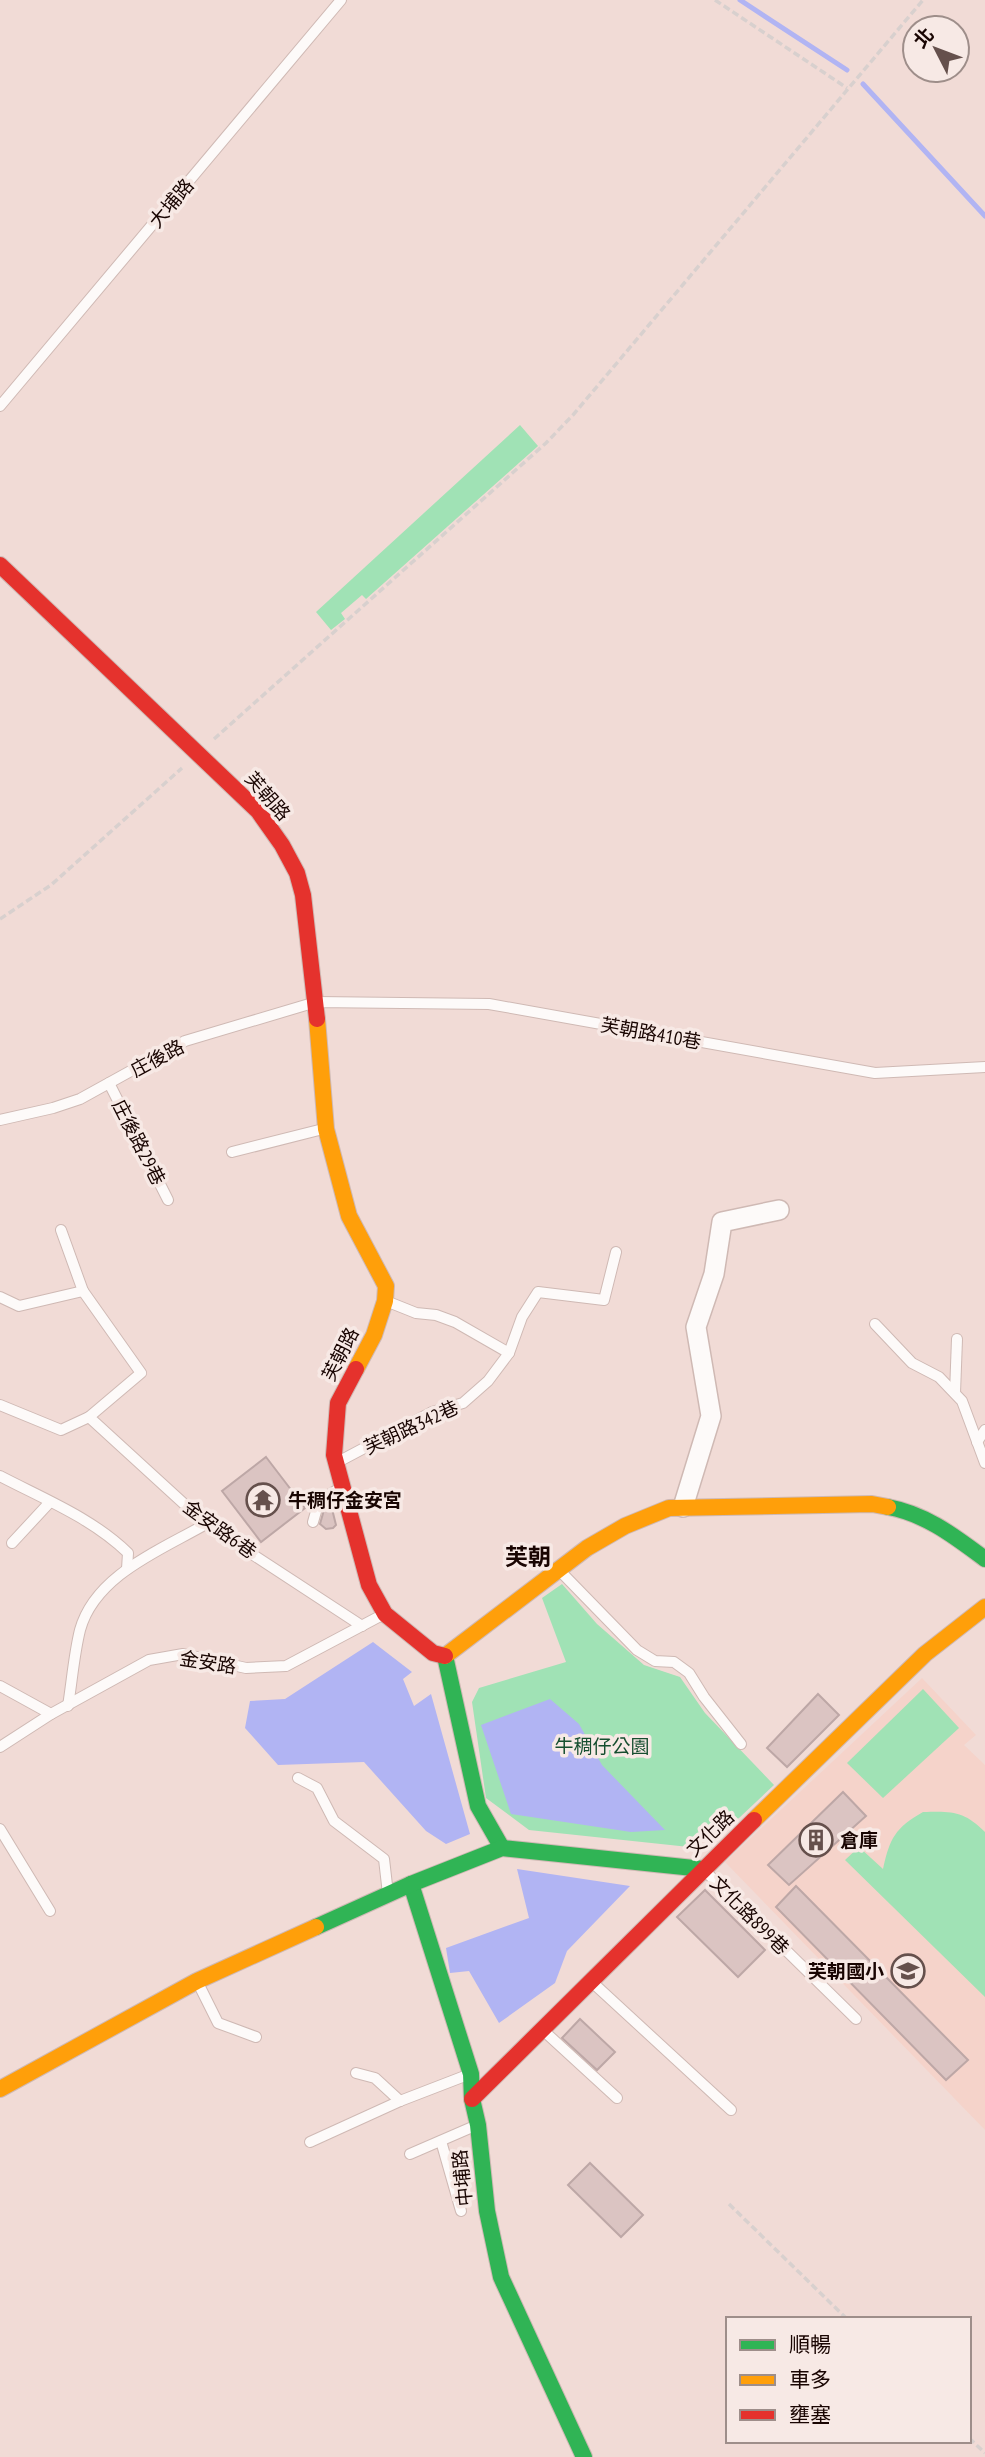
<svg xmlns="http://www.w3.org/2000/svg" width="985" height="2457" viewBox="0 0 985 2457" font-family="'PT Sans Narrow','Noto Sans TC',sans-serif">
	<style>
		.built { fill: #f5d3ca }
		.green { fill: #a0e2b5 }
		.water { fill: #b1b4f3 }
		.lines { fill: none; stroke-linecap: round; stroke-linejoin: round }
		.stream { stroke: #b1b4f3; stroke-width: 5 }
		.building { fill: #dbc4c2; stroke: #bda7a6; stroke-width: 2 }
		.lane-casing { stroke: #cfb9b4; stroke-width: 12 }
		.street-casing { stroke: #cfb9b4; stroke-width: 22 }
		.fast-casing { stroke: #cfb9b4; stroke-width: 18 }
		.slow-casing { stroke: #cfb9b4; stroke-width: 18 }
		.jam-casing { stroke: #cfb9b4; stroke-width: 18 }
		.path { stroke: #d8d0ce; stroke-width: 3.5; stroke-dasharray: 7 3.5; stroke-linecap: butt }
		.lane { stroke: #fdfaf9; stroke-width: 10 }
		.street { stroke: #fdfaf9; stroke-width: 19 }
		.fast { stroke: #30b455; stroke-width: 16 }
		.slow { stroke: #ff9f0a; stroke-width: 16 }
		.jam { stroke: #e5322d; stroke-width: 16 }
		.labels { text-anchor: middle; stroke-width: 7; stroke-linejoin: round; paint-order: stroke }
		.street-label { font-size: 19px; fill: #190502; stroke: #f7e9e5 }
		.poi-label { font-size: 19px; font-weight: bold; fill: #190502; stroke: #f7e9e5; text-anchor: start }
		.park-label { font-size: 19px; fill: #164e2f; stroke: #f7e9e5 }
		.quarter-label { font-size: 23px; font-weight: bold; fill: #190502; stroke: #f7e9e5 }
	</style>
	<rect width="100%" height="100%" fill="#f1dbd6"/>
	<!-- built -->
	<polygon class="built" points="922,1678 976,1735 964,1745 985,1765 985,2130 725,1862"/>
	<!-- green -->
	<g class="green">
		<polygon points="520,425 538,446 366,599 362,595 341,613 345,619 331,630 316,612"/>
		<polygon points="562,1584 597,1624 644,1665 680,1677 705,1713 774,1785 739,1818 689,1847 529,1830 486,1798 472,1702 479,1688 566,1662 542,1598"/>
		<polygon points="923,1689 959,1728 883,1798 847,1763"/>
		<path d="M923 1812C953 1811 964 1811 985 1832V1997L845 1860 859 1847 883 1869C890 1838 895 1828 923 1812Z"/>
	</g>
	<!-- water -->
	<g class="water">
		<polygon points="373,1642 412,1672 403,1679 414,1706 431,1694 470,1834 446,1844 426,1831 364,1762 278,1765 245,1728 250,1701 285,1699"/>
		<polygon points="550,1699 579,1724 602,1765 665,1830 631,1832 511,1814 481,1725"/>
		<polygon points="517,1869 630,1886 567,1951 555,1983 499,2023 469,1971 450,1973 446,1948 529,1918"/>
	</g>
	<g class="lines">
		<!-- stream -->
		<g class="stream">
			<polyline points="740,0 847,70"/>
			<polyline points="863,84 985,216"/>
		</g>
	</g>
	<!-- building -->
	<g class="building">
		<polygon points="266,1457 305,1508 261,1542 222,1491"/>
		<polygon points="332,1509 336,1525 333,1528 326,1529 320,1524 324,1510"/>
		<polygon points="818,1694 839,1715 787,1767 767,1748"/>
		<polygon points="843,1792 866,1816 789,1885 768,1865"/>
		<polygon points="796,1886 968,2060 946,2080 776,1907"/>
		<polygon points="705,1890 765,1950 738,1977 677,1917"/>
		<polygon points="580,2019 615,2052 597,2070 562,2038"/>
		<polygon points="590,2163 643,2215 621,2237 568,2185"/>
	</g>
	<g class="lines">
		<defs>
			<g id="lane">
				<polyline points="0,406 341,0"/>
				<polyline points="109,1083 168,1200"/>
				<polyline points="0,1120 53,1108 80,1099 185,1041 316,1002 489,1004 875,1073 985,1067"/>
				<polyline points="232,1152 323,1129"/>
				<polyline points="61,1230 83,1291"/>
				<polyline points="0,1297 19,1306 83,1291 141,1373 89,1417 206,1524 362,1626"/>
				<polyline points="386,1301 416,1313 436,1315 455,1322 509,1353"/>
				<polyline points="875,1324 912,1363 939,1377 962,1401 985,1463"/>
				<polyline points="955,1393 957,1339"/>
				<polyline points="0,1405 61,1430 89,1417"/>
				<polyline points="977,1442 985,1430"/>
				<polyline points="336,1463 432,1412 463,1403 488,1381 509,1353 522,1317 538,1292 604,1300 616,1252"/>
				<path d="M0 1476C44 1499 92 1518 128 1553L127 1569"/>
				<polyline points="313,1522 319,1501 342,1487"/>
				<polyline points="12,1543 50,1502"/>
				<polyline points="560,1571 637,1650 655,1661 674,1662 689,1673 704,1697 741,1744"/>
				<polyline points="0,1686 51,1714"/>
				<path d="M68 1706C72 1681 74 1654 80 1630 95 1575 161 1550 206 1524"/>
				<polyline points="0,1747 51,1714 149,1660 183,1654 246,1668 286,1666 384,1614"/>
				<polyline points="298,1778 317,1788 334,1821 384,1859 388,1894"/>
				<polyline points="0,1829 50,1911"/>
				<polyline points="704,1870 856,2019"/>
				<polyline points="197,1981 218,2023 256,2037"/>
				<polyline points="592,1982 731,2110"/>
				<polyline points="545,2032 617,2098"/>
				<polyline points="356,2073 375,2078 400,2101"/>
				<polyline points="441,2141 461,2211"/>
				<polyline points="310,2142 400,2101 470,2074"/>
				<polyline points="410,2154 477,2125"/>
			</g>
			<polyline id="street" points="683,1507 711,1416 696,1327 714,1274 722,1222 779,1210"/>
			<g id="fast">
				<path d="M888 1507C926 1514 954 1536 985 1559"/>
				<polyline points="445,1656 478,1806 502,1848"/>
				<polyline points="411,1884 471,2074 472,2099 478,2125 487,2211 501,2277 584,2457"/>
				<polyline points="316,1927 411,1884 502,1848 703,1869"/>
			</g>
			<g id="slow">
				<polyline points="317,1019 326,1129 349,1216 386,1286 385,1301 374,1335 356,1369"/>
				<polyline points="445,1656 587,1548 625,1526 669,1508 872,1504 888,1507"/>
				<polyline points="754,1820 925,1654 985,1607"/>
				<polyline points="0,2089 197,1981 316,1927"/>
			</g>
			<g id="jam">
				<polyline points="0,565 258,811 282,845 297,873 303,895 317,1019"/>
				<polyline points="356,1369 338,1403 334,1455 369,1585 385,1614 433,1653 445,1656"/>
				<polyline points="472,2099 754,1820"/>
			</g>
		</defs>
		<!-- lane casing -->
		<use href="#lane" class="lane-casing"/>
		<!-- street casing -->
		<use href="#street" class="street-casing"/>
		<!-- fast casing -->
		<use href="#fast" class="fast-casing"/>
		<!-- slow casing -->
		<use href="#slow" class="slow-casing"/>
		<!-- jam casing -->
		<use href="#jam" class="jam-casing"/>
		<!-- path -->
		<g class="path">
			<polyline points="715,0 847,88"/>
			<polyline points="214,739 546,443 573,415 923,0"/>
			<polyline points="0,919 51,885 182,768"/>
			<polyline points="729,2204 847,2319"/>
			<polyline points="969,2438 985,2453"/>
		</g>
		<!-- lane -->
		<use href="#lane" class="lane"/>
		<!-- street -->
		<use href="#street" class="street"/>
		<!-- fast -->
		<use href="#fast" class="fast"/>
		<!-- slow -->
		<use href="#slow" class="slow"/>
		<!-- jam -->
		<use href="#jam" class="jam"/>
	</g>
	<!-- icons -->
	<defs>
		<symbol id="temple-ring" viewBox="-11 -11 22 22"><circle r="9.5" fill="#f7e9e5" stroke="#65504c" stroke-width="1.5"/><path d="M0-6L5-2H3V0L6.5 2.5H4V6H1.5V3h-3V6H-4V2.5H-6.5L-3 0V-2H-5Z" fill="#65504c"/></symbol>
		<symbol id="building-ring" viewBox="-11 -11 22 22"><circle r="9.5" fill="#f7e9e5" stroke="#65504c" stroke-width="1.5"/><path d="M-4-6H4V6H1V3H-1V6H-4ZM-2.5-4.3h1.7v1.8h-1.7ZM.8-4.3h1.7v1.8H.8ZM-2.5-1h1.7V.8h-1.7ZM.8-1h1.7V.8H.8Z" fill="#65504c"/></symbol>
		<symbol id="school-ring" viewBox="-11 -11 22 22"><circle r="9.5" fill="#f7e9e5" stroke="#65504c" stroke-width="1.5"/><path d="M0-5L7-2L0 1L-7-2ZM-4 1L0 2.5L4 1V4Q0 6-4 4Z" fill="#65504c"/></symbol>
	</defs>
	<g fill-rule="evenodd">
		<use href="#temple-ring" x="244" y="1481" width="38" height="38"/>
		<use href="#building-ring" x="797" y="1821" width="38" height="38"/>
		<use href="#school-ring" x="889" y="1952" width="38" height="38"/>
	</g>
	<g class="labels">
		<!-- street labels -->
		<g class="street-label">
			<text transform="translate(171 203) rotate(-50)" y="7">大埔路</text>
			<text transform="translate(268 796) rotate(49)" y="7">芙朝路</text>
			<text transform="translate(651 1033) rotate(10)" y="7">芙朝路410巷</text>
			<text transform="translate(157 1058) rotate(-28)" y="7">庄後路</text>
			<text transform="translate(139 1142) rotate(63)" y="7">庄後路29巷</text>
			<text transform="translate(340 1354) rotate(-63)" y="7">芙朝路</text>
			<text transform="translate(411 1427) rotate(-25)" y="7">芙朝路342巷</text>
			<text transform="translate(220 1529) rotate(36)" y="7">金安路6巷</text>
			<text transform="translate(208 1662) rotate(9)" y="7">金安路</text>
			<text transform="translate(710 1833) rotate(-44)" y="7">文化路</text>
			<text transform="translate(750 1915) rotate(45)" y="7">文化路899巷</text>
			<text transform="translate(462 2178) rotate(-96)" y="7">中埔路</text>
		</g>
		<!-- poi labels -->
		<g class="poi-label">
			<text x="288" y="1507">牛稠仔金安宮</text>
			<text x="840" y="1847">倉庫</text>
			<text x="884" y="1978" text-anchor="end">芙朝國小</text>
		</g>
		<!-- park labels -->
		<g class="park-label">
			<text x="602" y="1753">牛稠仔公園</text>
		</g>
		<!-- quarter labels -->
		<g class="quarter-label">
			<text x="528" y="1565">芙朝</text>
		</g>
	</g>
	<!-- legend -->
	<rect x="726" y="2317" width="245" height="126" fill="#f7e9e5" stroke="#9e8e8a" stroke-width="2"/>
	<rect x="740" y="2340" width="35" height="10" fill="#30b455" stroke="#9e8e8a" stroke-width="2"/>
	<text x="789" y="2352" font-size="21" fill="#190502">順暢</text>
	<rect x="740" y="2375" width="35" height="10" fill="#ff9f0a" stroke="#9e8e8a" stroke-width="2"/>
	<text x="789" y="2387" font-size="21" fill="#190502">車多</text>
	<rect x="740" y="2410" width="35" height="10" fill="#e5322d" stroke="#9e8e8a" stroke-width="2"/>
	<text x="789" y="2422" font-size="21" fill="#190502">壅塞</text>
	<!-- north arrow -->
	<g transform="translate(936 49) rotate(312)"><circle r="33" fill="#f7e9e5" stroke="#9e8e8a" stroke-width="2"/>
	<path d="M0-5L12 26L0 18L-12 26Z" fill="#65504c"/>
	<text y="-10" font-size="19" font-weight="bold" text-anchor="middle" fill="#190502">北</text>
	</g>
</svg>
